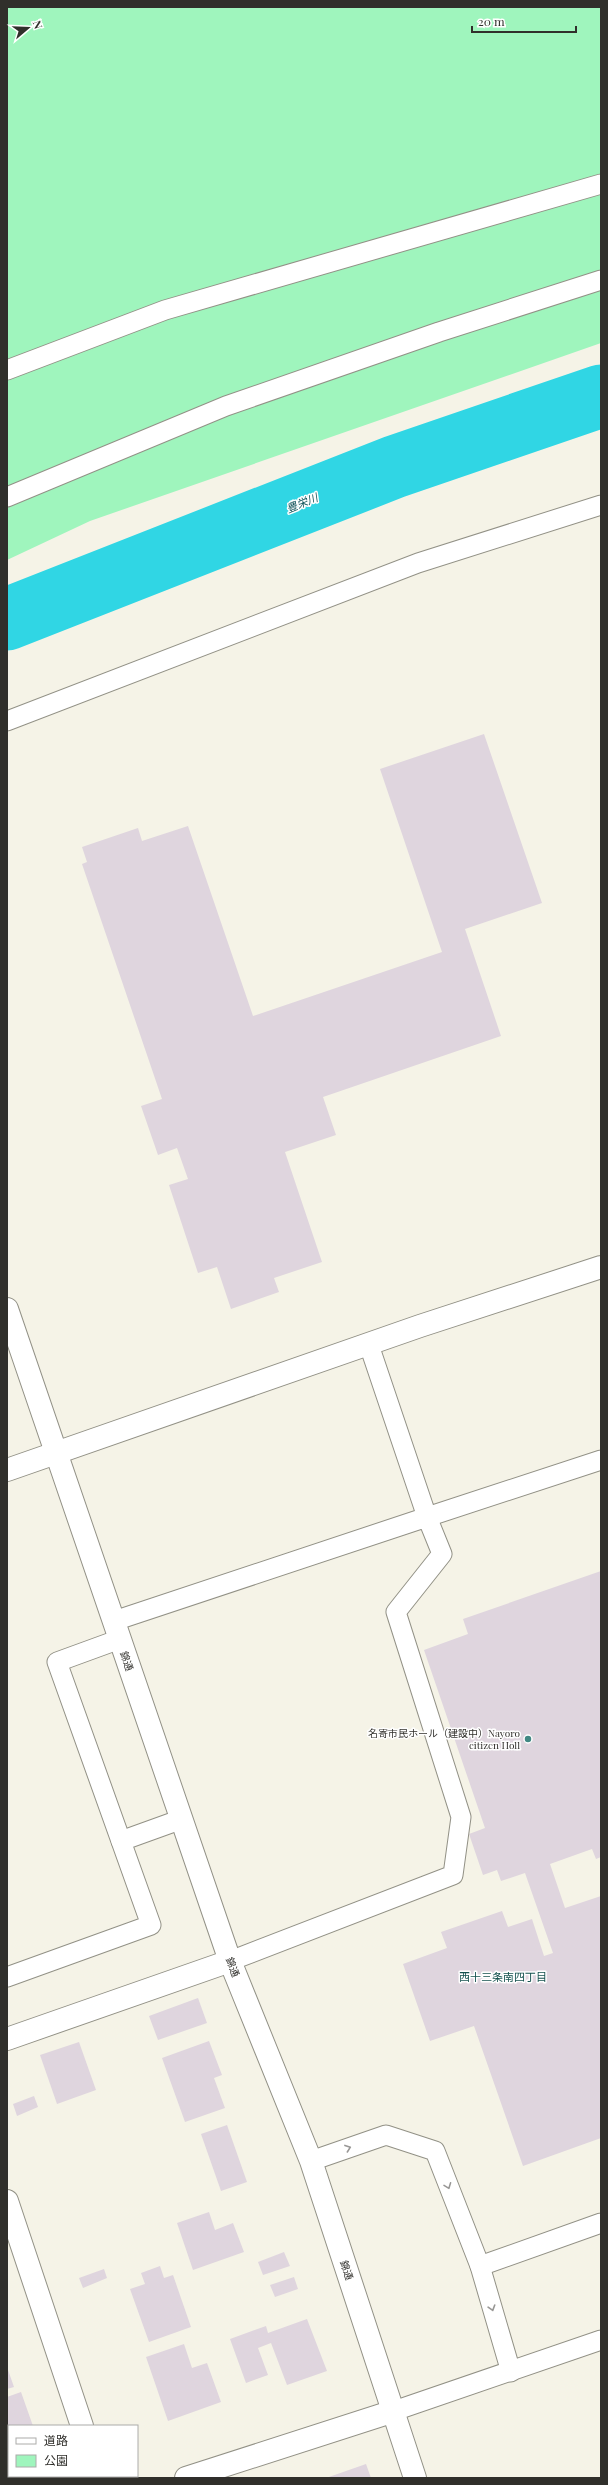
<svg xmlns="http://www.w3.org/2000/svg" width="608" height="2485" viewBox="0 0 608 2485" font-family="'Playfair Display','Noto Sans JP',serif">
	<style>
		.green { fill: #9ff5bd }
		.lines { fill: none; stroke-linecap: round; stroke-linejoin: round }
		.river { stroke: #30d6e4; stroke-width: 63 }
		.building { fill: #dfd5de }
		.service-casing { stroke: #929186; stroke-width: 21 }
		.minor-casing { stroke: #929186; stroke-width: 24 }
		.tertiary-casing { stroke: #929186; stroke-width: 24 }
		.service { stroke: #fff; stroke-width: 19 }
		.minor { stroke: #fff; stroke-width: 22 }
		.tertiary { stroke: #fff; stroke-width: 22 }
		.oneway { stroke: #989795 }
		.poi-dot { fill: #418883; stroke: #fff; stroke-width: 1.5 }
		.labels { text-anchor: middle; stroke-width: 3; stroke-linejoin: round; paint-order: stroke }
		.street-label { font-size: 10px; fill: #302f2b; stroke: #fff }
		.poi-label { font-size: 10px; fill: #302f2b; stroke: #fff; text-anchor: end }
		.water-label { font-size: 11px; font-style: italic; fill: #18595f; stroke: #fff }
		.neighbourhood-label { font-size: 11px; fill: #15514e; stroke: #fff }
	</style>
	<rect width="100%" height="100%" fill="#f5f3e7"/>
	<!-- green -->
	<polygon class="green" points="7,7 601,7 601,343 90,521 7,560"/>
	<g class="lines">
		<!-- river -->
		<polyline class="river" points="7,619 394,467 601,396"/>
	</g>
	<!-- building -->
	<g class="building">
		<polygon points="484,734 542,903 465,929 501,1036 323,1097 336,1135 285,1152 322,1262 274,1278 279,1292 231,1309 217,1267 198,1273 169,1185 188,1179 177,1148 158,1155 141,1106 162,1099 82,864 87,862 82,847 138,828 142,841 188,826 253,1016 442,952 380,769"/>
		<polygon points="601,1571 601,1857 596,1859 592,1849 550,1864 565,1908 601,1896 601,2138 523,2166 474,2026 430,2041 403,1964 447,1948 441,1932 502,1911 508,1927 532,1919 544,1956 553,1953 525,1873 501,1881 497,1870 483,1875 469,1834 485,1828 424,1650 468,1634 463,1619"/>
		<polygon points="198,1998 207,2023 158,2040 149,2016"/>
		<polygon points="209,2041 222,2075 214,2078 225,2108 185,2122 162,2058"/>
		<polygon points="79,2042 96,2090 57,2104 40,2055"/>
		<polygon points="34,2096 38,2107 17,2116 13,2104"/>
		<polygon points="227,2125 247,2182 221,2191 201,2134"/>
		<polygon points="209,2212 215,2230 233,2223 244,2252 193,2270 177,2223"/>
		<polygon points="284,2252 290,2266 263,2275 258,2262"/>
		<polygon points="160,2266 164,2278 173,2275 191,2327 149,2342 130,2289 145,2284 141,2273"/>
		<polygon points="104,2269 107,2278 83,2288 79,2278"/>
		<polygon points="294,2277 298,2289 275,2297 270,2285"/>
		<polygon points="307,2319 327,2371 287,2385 271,2343 258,2348 268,2375 246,2383 230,2339 266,2326 268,2333"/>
		<polygon points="184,2344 192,2368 207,2363 221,2402 168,2421 146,2357"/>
		<polygon points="7,2367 14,2387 7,2389"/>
		<polygon points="21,2392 33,2426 9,2426 9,2460 7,2460 7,2397"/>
		<polygon points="366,2464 371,2478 326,2478"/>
	</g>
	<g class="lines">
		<defs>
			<g id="service">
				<polyline points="7,370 165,310 601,184"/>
				<polyline points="7,497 226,406 439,332 601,280"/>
				<polyline points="7,721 418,563 601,505"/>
				<polyline points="369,1345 427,1517 601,1460"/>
				<polyline points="114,1621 427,1517 442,1554 396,1612 461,1817 453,1875 230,1961"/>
				<polyline points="121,1841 182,1819"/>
				<polyline points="7,1977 151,1925 57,1662 120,1639"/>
				<polyline points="311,2161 386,2135 435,2151 480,2266 511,2372"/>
				<polyline points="480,2266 601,2223"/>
				<polyline points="394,2411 601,2340"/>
			</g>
			<g id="minor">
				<polyline points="7,2039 230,1961"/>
				<polyline points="7,2201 82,2426"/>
				<polyline points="99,2476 100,2478"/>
				<polyline points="186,2478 394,2411"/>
			</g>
			<g id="tertiary">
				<polyline points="7,1309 230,1961 311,2161 415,2478"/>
				<polyline points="7,1470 420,1326 601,1267"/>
			</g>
		</defs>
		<!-- service casing -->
		<use href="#service" class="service-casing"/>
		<!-- minor casing -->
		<use href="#minor" class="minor-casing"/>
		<!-- tertiary casing -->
		<use href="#tertiary" class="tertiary-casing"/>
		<!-- service -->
		<use href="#service" class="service"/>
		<!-- minor -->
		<use href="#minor" class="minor"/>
		<!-- tertiary -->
		<use href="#tertiary" class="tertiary"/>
	</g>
	<!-- one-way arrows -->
	<defs><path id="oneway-chevron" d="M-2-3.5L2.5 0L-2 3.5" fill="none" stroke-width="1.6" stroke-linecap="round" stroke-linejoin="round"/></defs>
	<g class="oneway">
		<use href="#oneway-chevron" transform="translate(348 2148) rotate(-20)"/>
		<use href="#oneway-chevron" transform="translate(448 2186) rotate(69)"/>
		<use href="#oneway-chevron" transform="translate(492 2308) rotate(73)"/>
	</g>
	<!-- markers -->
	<circle class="poi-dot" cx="528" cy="1739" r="4"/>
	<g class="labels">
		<!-- street labels -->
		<g class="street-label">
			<text transform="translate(127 1661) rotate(71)" y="4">錦通</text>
			<text transform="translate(233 1967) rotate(69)" y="4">錦通</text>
			<text transform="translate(347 2270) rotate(72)" y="4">錦通</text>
		</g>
		<!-- poi labels -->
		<g class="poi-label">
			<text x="520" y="1737">名寄市民ホール（建設中）Nayoro<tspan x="520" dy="12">citizen Holl</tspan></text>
		</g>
		<!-- water labels -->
		<g class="water-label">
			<text transform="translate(302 503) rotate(-22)" y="4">豊栄川</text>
		</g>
		<!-- neighbourhood labels -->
		<g class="neighbourhood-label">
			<text x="503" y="1981">西十三条南四丁目</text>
		</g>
	</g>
	<!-- border -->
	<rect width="608" height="2485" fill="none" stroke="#302f2b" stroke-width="16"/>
	<!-- legend -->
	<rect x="8" y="2425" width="130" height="52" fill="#ffffff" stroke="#acacaa"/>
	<rect x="16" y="2438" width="20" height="6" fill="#ffffff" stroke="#acacaa"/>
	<text x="44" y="2445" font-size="12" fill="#302f2b">道路</text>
	<rect x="16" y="2455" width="20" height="12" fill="#9ff5bd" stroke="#acacaa"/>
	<text x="44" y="2465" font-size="12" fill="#302f2b">公園</text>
	<!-- north arrow -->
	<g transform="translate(28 28) rotate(71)" stroke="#ffffff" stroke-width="3" paint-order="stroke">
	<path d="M0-3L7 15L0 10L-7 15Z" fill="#302f2b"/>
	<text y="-6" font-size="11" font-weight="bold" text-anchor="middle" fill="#302f2b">N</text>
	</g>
	<!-- scale -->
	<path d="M472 26v6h104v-6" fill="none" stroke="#302f2b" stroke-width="2"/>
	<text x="478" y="26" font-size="12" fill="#302f2b" stroke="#ffffff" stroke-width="3" paint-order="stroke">20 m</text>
</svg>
